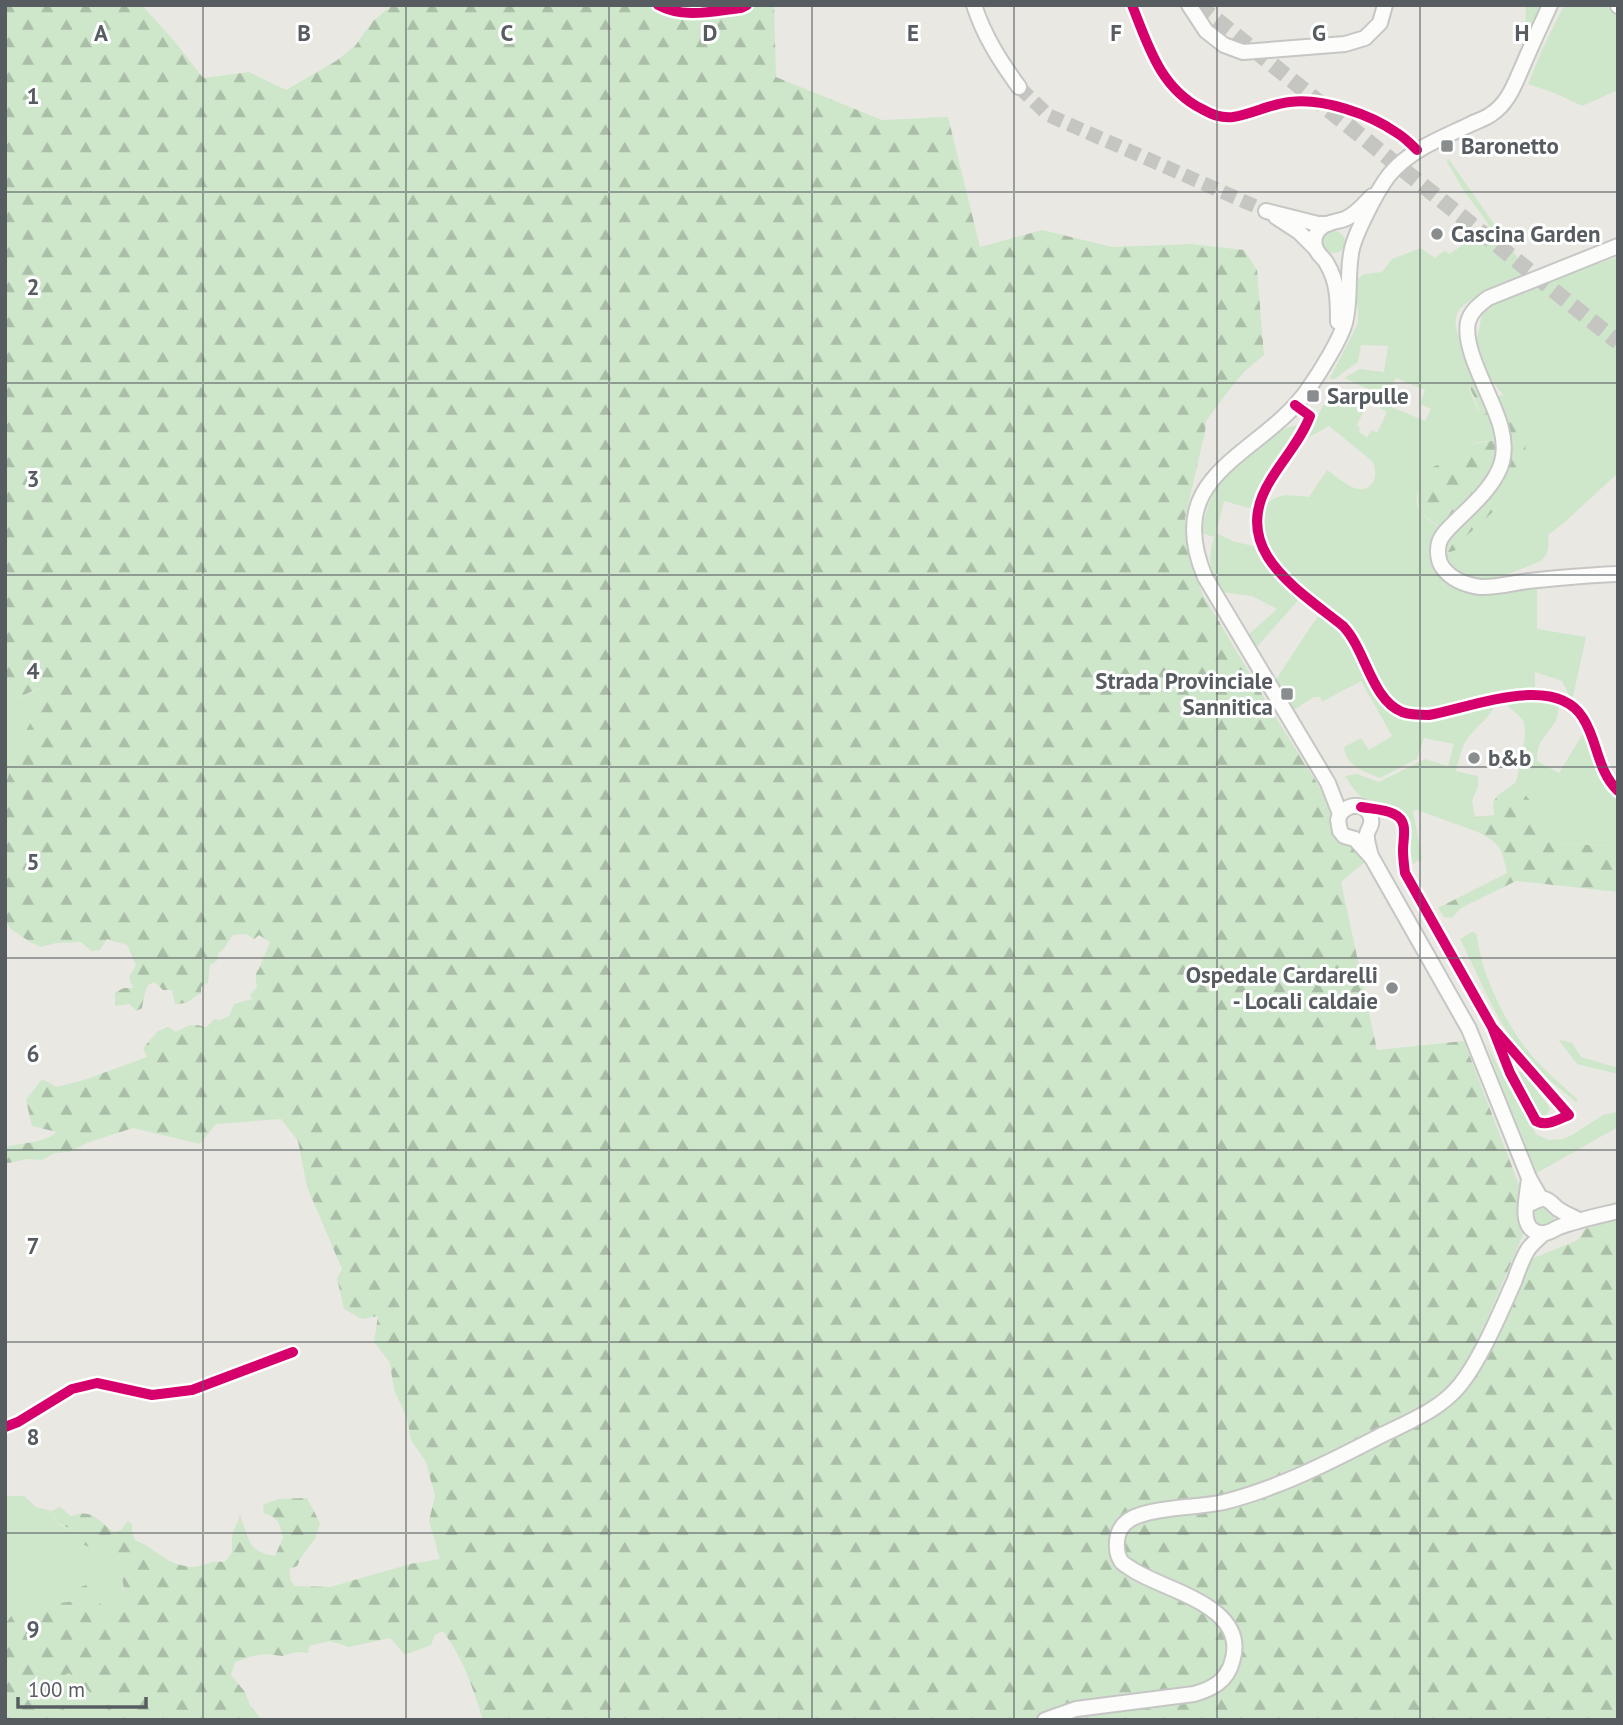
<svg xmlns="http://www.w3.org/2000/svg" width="1623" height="1725" viewBox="0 0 1623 1725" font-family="'PT Sans',sans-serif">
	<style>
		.green { fill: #cee7cb }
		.forest { fill: url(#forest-firs) }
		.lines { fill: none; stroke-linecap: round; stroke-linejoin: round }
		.secondary-tunnel { stroke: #c5c5c2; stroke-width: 14; stroke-dasharray: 14 7; stroke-linecap: butt }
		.primary-tunnel { stroke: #c5c5c2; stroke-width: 16; stroke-dasharray: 16 8; stroke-linecap: butt }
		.street-casing { stroke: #c7c7c6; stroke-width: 13 }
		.secondary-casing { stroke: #c6c7c5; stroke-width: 18 }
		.street { stroke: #fcfcfb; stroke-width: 10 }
		.secondary { stroke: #fcfcfb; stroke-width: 14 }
		.cycleway-casing { stroke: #fff; stroke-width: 15 }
		.cycleway { stroke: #d6006c; stroke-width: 10 }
		.grid { fill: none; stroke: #575c61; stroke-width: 2; stroke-opacity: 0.55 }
		.poi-dot { fill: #8a8d8e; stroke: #fff; stroke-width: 2.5 }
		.labels { text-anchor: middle; stroke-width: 6; stroke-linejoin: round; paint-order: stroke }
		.poi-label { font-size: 23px; font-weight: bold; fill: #575c61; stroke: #fff; text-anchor: start }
		.grid-label { font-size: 23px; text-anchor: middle; font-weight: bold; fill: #575c61; stroke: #fff; stroke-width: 6; stroke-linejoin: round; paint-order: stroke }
	</style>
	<defs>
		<pattern id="forest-firs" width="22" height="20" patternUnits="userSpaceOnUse" patternTransform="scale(1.75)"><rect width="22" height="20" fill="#cee7cb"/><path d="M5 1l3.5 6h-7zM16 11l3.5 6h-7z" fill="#aabea8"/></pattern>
	</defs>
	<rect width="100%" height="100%" fill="#eae8e2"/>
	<!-- green -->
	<g class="green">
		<polygon points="1526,5 1542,5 1524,47"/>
		<polygon points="1564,5 1612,5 1618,18 1618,90 1582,106 1557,94 1528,84 1542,50"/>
		<path d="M1448 158 1529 274C1513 281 1471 296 1460 309 1448 324 1464 345 1467 361 1469 371 1467 383 1471 393 1476 406 1479 410 1482 424L1493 427 1496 440 1480 442 1469 445 1450 460 1425 470C1420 482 1411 502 1422 514 1426 518 1436 525 1441 528 1427 550 1426 561 1447 580L1537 586V629L1586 637 1572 701 1562 681 1535 672V690L1538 697 1557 703C1564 722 1542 734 1538 749 1537 753 1537 757 1537 761L1559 773 1584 732C1592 755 1601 778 1618 796V846L1551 844 1535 826 1537 807 1527 797 1516 782C1519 767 1529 733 1523 721 1519 713 1509 710 1505 701L1492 704 1493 709C1487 720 1475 728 1467 739 1461 747 1459 761 1456 771L1478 776V786L1472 801 1478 832 1417 810 1413 811 1422 859 1413 864C1412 859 1410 853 1410 848 1411 839 1413 829 1409 820 1402 801 1378 805 1362 797 1354 792 1350 783 1345 776L1357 774 1379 782 1425 759 1448 766 1454 744 1424 738 1417 759 1380 778C1364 771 1346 767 1344 747L1361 738 1369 750 1392 736 1361 681 1322 702 1320 697H1314L1294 710 1275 681 1309 629 1320 614 1301 597 1256 648 1248 635 1277 609 1252 596 1221 592C1210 570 1207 562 1214 537L1201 533C1205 516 1208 501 1218 486 1225 474 1267 439 1281 431 1287 427 1295 426 1302 423 1287 452 1262 479 1253 509L1224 501 1216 533 1235 542 1258 547 1261 539 1262 507C1280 492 1286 495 1309 497L1327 470C1335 475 1343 483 1352 487 1370 496 1381 476 1372 461L1329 426 1306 439H1302L1318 416 1331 389 1366 406 1357 425 1360 428 1359 432 1367 437 1372 430 1377 433 1387 412 1380 408 1379 405 1382 403 1425 421 1431 409 1420 404 1425 390 1396 378 1386 397 1344 378 1360 369 1384 372 1388 346 1361 345 1358 362 1333 380 1330 378 1358 323V311L1355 281 1364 274 1382 272 1392 259 1421 248 1435 258 1444 251 1450 254 1489 225 1464 191 1447 162Z"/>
		<circle cx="1334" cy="242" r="11"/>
		<path d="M1618 257V473L1565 522 1548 535C1549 545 1549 553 1542 560 1526 568 1495 580 1478 578 1467 577 1452 567 1444 560V551L1450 552 1458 549 1464 538 1494 511 1520 470 1526 441 1516 431V422L1508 411 1503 395 1480 364 1475 341 1478 335 1482 313 1492 303 1568 268 1594 265Z"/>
		<polygon points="40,688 41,705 21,739 5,786 5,704"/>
		<path d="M1472 932 1475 933 1477 936C1481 972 1502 1016 1524 1046 1539 1066 1560 1083 1578 1100L1576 1102C1561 1089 1544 1077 1530 1062 1498 1028 1481 980 1460 939Z"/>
		<polygon points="1558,1039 1572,1043 1581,1057 1618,1068 1618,1074 1577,1064"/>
		<polygon points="1486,1043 1513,1095 1536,1134 1549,1140 1563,1139 1572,1135 1603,1115 1616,1112 1618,1115 1618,1127 1535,1174 1532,1170"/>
		<polygon points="1521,1071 1548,1105 1550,1109 1546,1115 1541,1115 1537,1112 1518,1076 1518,1072"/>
		<circle cx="1543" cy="1216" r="11"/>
		<path d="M5 1496H24L36 1507 52 1511 54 1519 61 1526 73 1529 94 1541 101 1543 122 1572 123 1588 127 1598 130 1612C106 1617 99 1603 86 1585L75 1601 38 1606 12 1615 5 1624Z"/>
		<polygon points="69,1673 93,1695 103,1688 108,1700 107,1714 109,1720 65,1720 65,1711 56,1693 56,1680"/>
	</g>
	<!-- forest -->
	<g class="forest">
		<path d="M5 5H142L176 43 203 78 249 72 286 90 336 61 355 46 372 22 392 5H774L776 77 882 120 948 117 980 247 1042 230 1112 247 1191 244 1244 250 1257 270 1264 355 1245 371 1226 394 1206 421 1205 432 1185 518 1189 558 1203 595 1275 716 1354 842 1364 863 1341 882 1377 1050 1464 1041 1522 1193 1523 1235 1477 1343 1486 1351 1531 1259 1578 1240 1585 1229 1618 1219V1720H483C472 1685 464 1661 443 1631L435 1635 431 1645 405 1655 390 1638 349 1647 330 1641 309 1646 308 1653 297 1652 282 1656 267 1654 253 1656 235 1662 231 1675 245 1692 250 1705 262 1720H109L107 1715 108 1700 103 1688 93 1695 69 1673 56 1680V1693L65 1711V1720H5V1624L12 1615 38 1606 75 1601V1589L86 1585C99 1603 106 1617 130 1611 127 1597 122 1588 122 1572L102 1552 101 1543 94 1541 89 1547 80 1543 78 1532C66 1524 56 1529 52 1511L60 1507C65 1510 67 1514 72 1516 92 1508 98 1521 114 1532L121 1530 128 1521 132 1524V1531L135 1540C157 1549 164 1564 191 1567 199 1567 206 1563 213 1562 217 1561 221 1562 225 1562L232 1552V1535L240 1516C250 1538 246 1552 275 1556L283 1538C279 1524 280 1518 264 1513L263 1505 278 1499 307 1498 320 1523 315 1539 302 1556 297 1566 289 1569 291 1581 295 1586 330 1587 410 1564 440 1559 429 1521 435 1496 426 1462 411 1440 407 1418 394 1390 390 1363 374 1342 378 1316 362 1319 344 1309 337 1278 342 1269 307 1187 298 1141 281 1119 216 1124 200 1144 133 1128 89 1142 69 1152 55 1153 42 1160 28 1159 8 1163 5 1162V1147C24 1142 42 1144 57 1132L32 1126 26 1100 42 1079 57 1087 84 1080 147 1057 143 1048 158 1031 168 1027 176 1032C187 1026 194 1022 206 1028L214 1019 220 1020 229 1016 234 1004 252 999 250 995 257 987C256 980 254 974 259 969L270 942 259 935 254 939 246 934 233 935 224 948 218 954 217 961 210 965 208 983 201 987V993L186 1003 175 1004 172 990H163L155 982 148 985 144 996 142 1008 137 1011 129 1004 115 1006V992L124 988H133L129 978 136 965 127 945 107 939 100 950 91 951 81 942 56 943 41 947 30 942 11 929 5 921V786L21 739 41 705 39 688 5 704Z"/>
		<path d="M1467 360 1484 399 1503 395 1508 411 1516 422V431L1526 441 1525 453 1520 470 1494 511 1464 538 1459 549 1450 552 1444 551V546L1449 540 1441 528 1422 514 1418 504V487L1425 470 1450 460 1469 445 1496 440 1493 427 1482 424C1478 417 1480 414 1478 407 1472 389 1463 381 1467 360Z"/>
		<path d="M1516 782 1527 797 1537 807 1536 826 1551 844 1618 846V892L1516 881 1461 908 1452 918 1444 917 1438 908 1507 873C1502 849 1501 844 1478 832L1475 817 1494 815 1493 803 1497 796Z"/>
	</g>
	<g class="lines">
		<!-- secondary-tunnel -->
		<polyline class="secondary-tunnel" points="1019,87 1048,115 1266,211"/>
		<!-- primary-tunnel -->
		<polyline class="primary-tunnel" points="1198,5 1618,342"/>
		<defs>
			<g id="street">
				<path d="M658 5C683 19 714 11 741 8L747 5"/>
				<path d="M1132 5C1148 45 1160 88 1202 109 1213 115 1220 118 1233 117 1252 114 1270 104 1290 102 1323 98 1370 114 1397 133 1404 137 1411 144 1417 150"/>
				<path d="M1295 405 1310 416C1301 440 1283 459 1270 481 1228 549 1297 589 1343 626 1366 650 1371 699 1402 712 1410 715 1420 715 1429 715 1470 708 1555 672 1583 718 1598 741 1597 771 1618 791"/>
				<path d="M1361 807C1372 809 1385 809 1395 814 1409 821 1403 837 1403 850 1403 858 1404 865 1405 873L1492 1027 1510 1073 1536 1121C1547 1127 1559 1119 1569 1115L1492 1027"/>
				<polyline points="5,1427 18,1422 72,1389 97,1383 152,1395 192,1390 293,1352"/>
			</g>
			<g id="secondary">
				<path d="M974 5C984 36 1000 61 1019 87"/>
				<polyline points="1189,5 1206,31 1224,45 1243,52 1345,44 1365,38 1380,23 1385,5"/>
				<polyline points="1618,5 1618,6"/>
				<polyline points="1266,211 1318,224 1328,224"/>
				<polyline points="1276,217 1299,232 1315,248"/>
				<path d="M1618 246 1488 298C1479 305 1471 311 1468 322 1462 351 1494 399 1501 428 1505 443 1505 460 1497 474 1487 493 1469 508 1455 522 1449 528 1441 535 1439 543 1437 551 1438 562 1443 568 1452 580 1466 585 1480 587 1495 588 1513 583 1528 581 1558 578 1587 575 1618 574"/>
				<path d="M1338 322C1338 302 1338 282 1327 264 1324 257 1317 255 1315 246 1313 239 1316 231 1322 227 1329 221 1339 222 1347 218 1357 213 1365 203 1372 196"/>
				<path d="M1340 814C1349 803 1367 802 1371 818 1373 826 1368 828 1367 834 1366 840 1370 851 1371 857"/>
				<path d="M1529 1178C1528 1189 1523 1213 1527 1222 1529 1229 1536 1234 1544 1233 1550 1233 1554 1229 1559 1227 1578 1220 1598 1216 1618 1211"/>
				<path d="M1541 1199 1529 1178 1469 1029 1372 858 1355 839 1344 836 1340 831 1338 820 1340 814 1328 783 1205 577C1160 471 1263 456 1309 388 1320 372 1340 340 1345 323 1351 300 1347 277 1351 254 1353 236 1378 189 1390 174 1411 149 1442 138 1471 124 1477 121 1484 119 1490 115 1509 103 1515 83 1524 63 1532 44 1541 25 1550 5"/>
				<path d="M1532 1203C1546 1195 1548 1200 1558 1209 1564 1213 1573 1217 1579 1220"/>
				<path d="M1045 1720 1076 1709 1194 1694C1212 1689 1227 1681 1232 1662 1250 1606 1166 1591 1133 1570 1129 1567 1124 1565 1121 1561 1116 1553 1116 1544 1118 1535 1121 1524 1130 1518 1140 1515 1167 1506 1197 1508 1224 1502 1279 1488 1330 1462 1380 1436 1408 1422 1440 1410 1460 1385 1482 1357 1499 1315 1514 1282 1518 1271 1522 1258 1529 1248 1533 1243 1539 1238 1544 1233"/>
			</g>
		</defs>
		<!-- street casing -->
		<use href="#street" class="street-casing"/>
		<!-- secondary casing -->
		<use href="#secondary" class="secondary-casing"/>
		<!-- street -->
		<use href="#street" class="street"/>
		<!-- secondary -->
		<use href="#secondary" class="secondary"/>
		<defs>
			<g id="cycleway">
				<path d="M658 5C683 19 714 11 741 8L747 5"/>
				<path d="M1132 5C1148 45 1160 88 1202 109 1213 115 1220 118 1233 117 1252 114 1270 104 1290 102 1323 98 1370 114 1397 133 1404 137 1411 144 1417 150"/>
				<path d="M1295 405 1310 416C1301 440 1283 459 1270 481 1228 549 1297 589 1343 626 1366 650 1371 699 1402 712 1410 715 1420 715 1429 715 1470 708 1555 672 1583 718 1598 741 1597 771 1618 791"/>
				<path d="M1361 807C1372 809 1384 809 1394 814 1409 821 1403 837 1403 850 1403 858 1404 865 1405 873L1492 1027 1510 1073 1536 1121C1547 1127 1559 1119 1569 1115L1492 1027"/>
				<polyline points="5,1427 18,1422 72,1389 97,1383 152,1395 192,1390 293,1352"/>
			</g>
		</defs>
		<!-- cycleway casing -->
		<use href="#cycleway" class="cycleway-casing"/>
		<!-- cycleway -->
		<use href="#cycleway" class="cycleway"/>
	</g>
	<!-- grid -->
	<path class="grid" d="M203 5V1720M406 5V1720M609 5V1720M812 5V1720M1014 5V1720M1217 5V1720M1420 5V1720M5 192H1618M5 383H1618M5 575H1618M5 767H1618M5 958H1618M5 1150H1618M5 1342H1618M5 1533H1618"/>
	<!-- markers -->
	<g class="poi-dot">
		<rect x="1440" y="139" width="14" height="14" rx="3.5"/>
		<circle cx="1437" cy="234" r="7"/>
		<rect x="1306" y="389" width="14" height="14" rx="3.5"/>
		<rect x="1280" y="687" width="14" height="14" rx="3.5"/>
		<circle cx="1474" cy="758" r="7"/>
		<circle cx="1392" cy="988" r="7"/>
	</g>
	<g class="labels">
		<!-- poi labels -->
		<g class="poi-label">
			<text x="1461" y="154">Baronetto</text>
			<text x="1451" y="242">Cascina Garden</text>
			<text x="1327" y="404">Sarpulle</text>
			<text x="1273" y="689" text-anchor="end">Strada Provinciale<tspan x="1273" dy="26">Sannitica</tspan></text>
			<text x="1488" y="766">b&amp;b</text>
			<text x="1378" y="983" text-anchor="end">Ospedale Cardarelli<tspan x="1378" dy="26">- Locali caldaie</tspan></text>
		</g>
	</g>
	<g class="grid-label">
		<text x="101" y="41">A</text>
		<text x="304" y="41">B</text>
		<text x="507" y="41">C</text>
		<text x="710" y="41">D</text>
		<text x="913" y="41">E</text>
		<text x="1116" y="41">F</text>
		<text x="1319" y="41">G</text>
		<text x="1522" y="41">H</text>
		<text x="33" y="104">1</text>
		<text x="33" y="295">2</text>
		<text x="33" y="487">3</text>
		<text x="33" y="679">4</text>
		<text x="33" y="870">5</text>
		<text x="33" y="1062">6</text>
		<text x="33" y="1254">7</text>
		<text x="33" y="1445">8</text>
		<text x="33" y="1637">9</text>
	</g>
	<!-- border -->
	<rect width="1623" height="1725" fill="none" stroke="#575c61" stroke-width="14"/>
	<!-- scale -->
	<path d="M18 1697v10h128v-10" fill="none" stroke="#575c61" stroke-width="3.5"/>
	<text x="28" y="1697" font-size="21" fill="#575c61" stroke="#ffffff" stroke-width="5" paint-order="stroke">100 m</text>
</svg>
